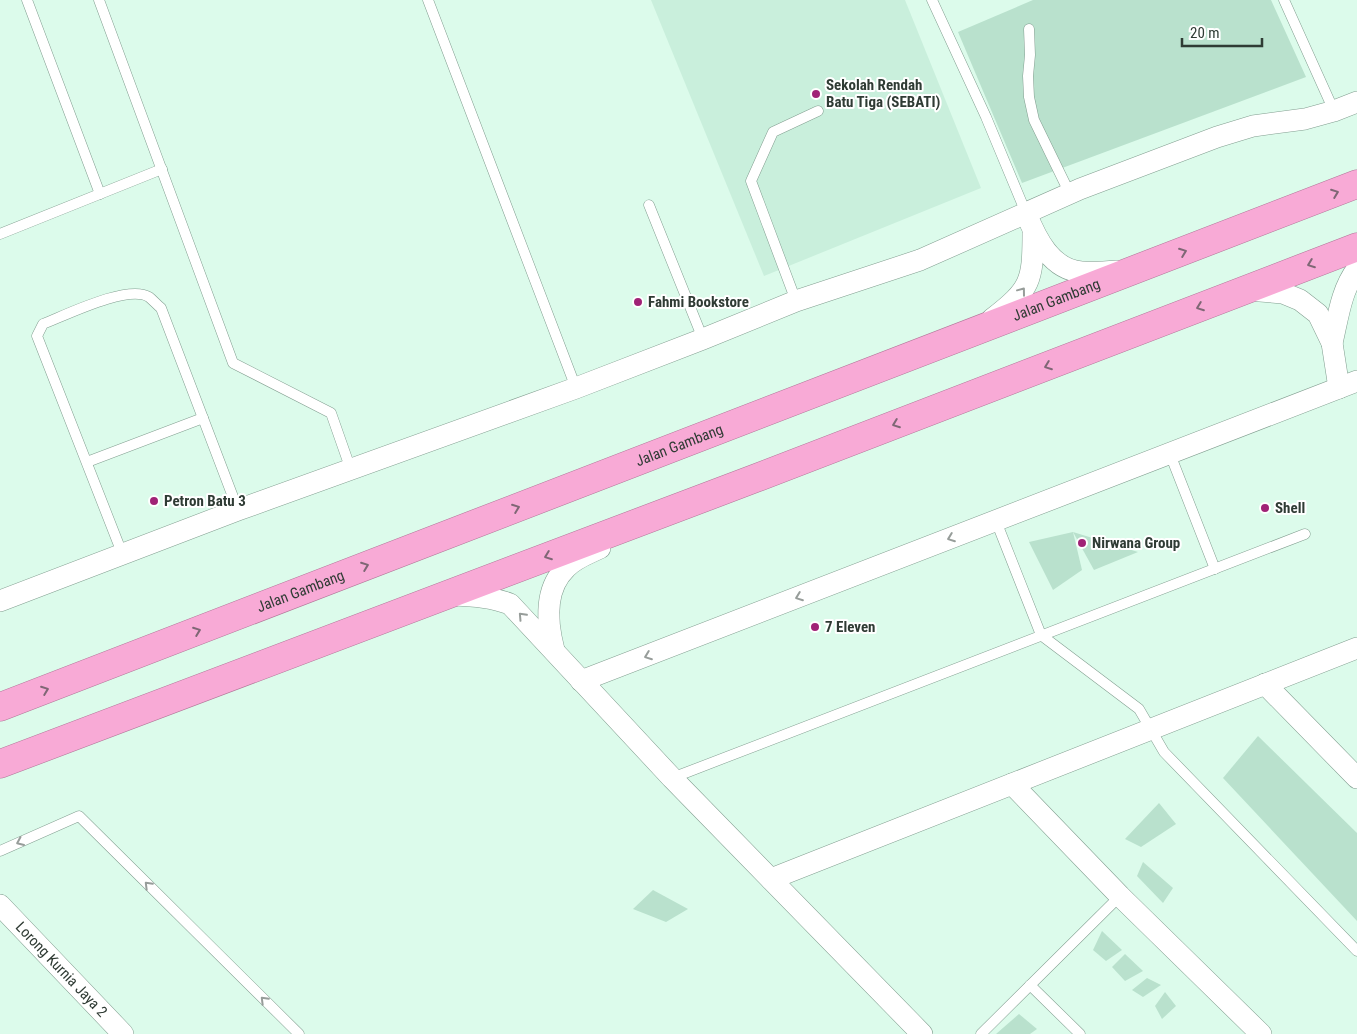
<svg xmlns="http://www.w3.org/2000/svg" width="1357" height="1034" viewBox="0 0 1357 1034" font-family="'Roboto Condensed',sans-serif">
	<style>
		.built { fill: #c9efdc }
		.building { fill: #b9e1cd }
		.lines { fill: none; stroke-linecap: round; stroke-linejoin: round }
		.service-casing { stroke: #829e90; stroke-width: 11 }
		.minor-casing { stroke: #829e90; stroke-width: 22 }
		.trunk-casing { stroke: #b07597; stroke-width: 29 }
		.service { stroke: #fff; stroke-width: 10 }
		.minor { stroke: #fff; stroke-width: 21 }
		.trunk { stroke: #f8aad6; stroke-width: 28 }
		.oneway { stroke: #7f6775 }
		.oneway2 { stroke: #979d9a }
		.poi-dot { fill: #a02276; stroke: #fff; stroke-width: 2 }
		.labels { text-anchor: middle; stroke-width: 4; stroke-linejoin: round; paint-order: stroke }
		.poi-label { font-size: 15px; font-weight: bold; fill: #2f3b34; stroke: #fff; text-anchor: start }
		.street-label { font-size: 15px; fill: #2f3b34; stroke: #fff }
	</style>
	<rect width="100%" height="100%" fill="#dcfbeb"/>
	<!-- built -->
	<polygon class="built" points="651,0 905,0 981,188 764,276"/>
	<!-- building -->
	<g class="building">
		<polygon points="1033,0 1271,0 1306,77 1022,183 958,32"/>
		<polygon points="1073,532 1138,552 1094,570"/>
		<polygon points="1073,532 1082,570 1053,590 1029,542"/>
		<polygon points="1258,736 1357,833 1357,921 1223,778"/>
		<polygon points="1159,803 1176,824 1141,847 1125,839"/>
		<polygon points="1143,862 1173,888 1163,903 1137,876"/>
		<polygon points="653,890 688,909 666,922 633,909"/>
		<polygon points="1102,931 1122,950 1106,961 1093,950"/>
		<polygon points="1125,954 1143,971 1125,981 1112,967"/>
		<polygon points="1147,978 1161,985 1143,997 1132,990"/>
		<polygon points="1165,992 1176,1006 1162,1019 1155,1006"/>
		<polygon points="1019,1014 1037,1029 1030,1034 996,1034"/>
	</g>
	<g class="lines">
		<defs>
			<g id="service">
				<polyline points="27,0 100,194"/>
				<polyline points="99,0 233,363 331,413 351,470"/>
				<polyline points="428,0 576,388"/>
				<polyline points="932,0 986,117 1026,213"/>
				<polyline points="1284,0 1334,111"/>
				<polyline points="1029,29 1030,55 1028,76 1029,97 1034,120 1070,194"/>
				<polyline points="649,205 703,339"/>
				<polyline points="0,234 162,169"/>
				<polyline points="796,301 751,181 773,132 818,111"/>
				<polyline points="1170,454 1215,569"/>
				<polyline points="87,462 203,418"/>
				<polyline points="996,521 1041,635 1139,709 1164,752 1357,951"/>
				<path d="M122 553 37 336 43 324C66 315 128 284 149 297 153 300 157 305 161 308L238 510"/>
				<polyline points="672,778 1305,534"/>
				<polyline points="0,851 79,816 299,1034"/>
				<polyline points="1030,985 1080,1034"/>
				<polyline points="981,1034 1120,896"/>
			</g>
			<g id="minor">
				<path d="M1026 213C1036 238 1051 270 1082 272 1094 273 1106 272 1117 271"/>
				<polyline points="1247,290 1283,293 1300,300 1318,314 1332,343 1339,388"/>
				<path d="M992 319C1031 289 1033 281 1033 233"/>
				<path d="M1332 343C1338 318 1341 290 1357 269"/>
				<path d="M454 595C474 596 492 597 510 604L672 778 922 1034"/>
				<polyline points="0,601 238,510 576,388 703,339 796,301 920,260 1080,189 1217,137 1253,126 1305,119 1334,111 1357,102"/>
				<path d="M554 650C547 623 544 589 566 568 575 558 588 554 600 548"/>
				<polyline points="581,681 1357,381"/>
				<polyline points="1265,684 1357,778"/>
				<polyline points="1012,784 1120,896 1261,1034"/>
				<polyline points="771,879 1357,648"/>
				<path id="s1" d="M0 905 123 1034"/>
			</g>
			<g id="trunk">
				<path id="s2" d="M0 707 1357 184"/>
				<polyline points="0,764 756,478 1357,247"/>
			</g>
		</defs>
		<!-- service casing -->
		<use href="#service" class="service-casing"/>
		<!-- minor casing -->
		<use href="#minor" class="minor-casing"/>
		<!-- trunk casing -->
		<use href="#trunk" class="trunk-casing"/>
		<!-- service -->
		<use href="#service" class="service"/>
		<!-- minor -->
		<use href="#minor" class="minor"/>
		<!-- trunk -->
		<use href="#trunk" class="trunk"/>
	</g>
	<!-- one-way arrows -->
	<defs><path id="oneway-chevron" d="M-2-3.5L2.5 0L-2 3.5" fill="none" stroke-width="1.6" stroke-linecap="round" stroke-linejoin="round" transform="scale(1.25)"/></defs>
	<g class="oneway">
		<use href="#oneway-chevron" transform="translate(1335 193) rotate(-21)"/>
		<use href="#oneway-chevron" transform="translate(1183 252) rotate(-21)"/>
		<use href="#oneway-chevron" transform="translate(1311 264) rotate(159)"/>
		<use href="#oneway-chevron" transform="translate(1200 307) rotate(159)"/>
		<use href="#oneway-chevron" transform="translate(1048 366) rotate(159)"/>
		<use href="#oneway-chevron" transform="translate(896 424) rotate(159)"/>
		<use href="#oneway-chevron" transform="translate(516 508) rotate(-21)"/>
		<use href="#oneway-chevron" transform="translate(548 556) rotate(159)"/>
		<use href="#oneway-chevron" transform="translate(365 566) rotate(-21)"/>
		<use href="#oneway-chevron" transform="translate(197 631) rotate(-21)"/>
		<use href="#oneway-chevron" transform="translate(45 690) rotate(-21)"/>
	</g>
	<g class="oneway2">
		<use href="#oneway-chevron" transform="translate(1022 291) rotate(-53)"/>
		<use href="#oneway-chevron" transform="translate(951 538) rotate(159)"/>
		<use href="#oneway-chevron" transform="translate(799 597) rotate(159)"/>
		<use href="#oneway-chevron" transform="translate(522 616) rotate(-133)"/>
		<use href="#oneway-chevron" transform="translate(648 656) rotate(159)"/>
		<use href="#oneway-chevron" transform="translate(20 842) rotate(156)"/>
		<use href="#oneway-chevron" transform="translate(148 885) rotate(-135)"/>
		<use href="#oneway-chevron" transform="translate(264 1000) rotate(-135)"/>
	</g>
	<!-- markers -->
	<g class="poi-dot">
		<circle cx="816" cy="94" r="5"/>
		<circle cx="638" cy="302" r="5"/>
		<circle cx="154" cy="501" r="5"/>
		<circle cx="1265" cy="508" r="5"/>
		<circle cx="1082" cy="543" r="5"/>
		<circle cx="815" cy="627" r="5"/>
	</g>
	<g class="labels">
		<!-- poi labels -->
		<g class="poi-label">
			<text x="826" y="90">Sekolah Rendah<tspan x="826" dy="17">Batu Tiga (SEBATI)</tspan></text>
			<text x="648" y="307">Fahmi Bookstore</text>
			<text x="164" y="506">Petron Batu 3</text>
			<text x="1275" y="513">Shell</text>
			<text x="1092" y="548">Nirwana Group</text>
			<text x="825" y="632">7 Eleven</text>
		</g>
		<!-- street labels -->
		<g class="street-label">
			<text dy="5" stroke="none"><textPath href="#s2" startOffset="1132">Jalan Gambang</textPath></text>
			<text dy="5" stroke="none"><textPath href="#s2" startOffset="728">Jalan Gambang</textPath></text>
			<text dy="5" stroke="none"><textPath href="#s2" startOffset="322">Jalan Gambang</textPath></text>
			<text dy="5" stroke="none"><textPath href="#s1" startOffset="89">Lorong Kurnia Jaya 2</textPath></text>
		</g>
	</g>
	<!-- scale -->
	<path d="M1182 38v8h80v-8" fill="none" stroke="#2f3b34" stroke-width="2.5"/>
	<text x="1190" y="38" font-size="15" fill="#2f3b34" stroke="#ffffff" stroke-width="4" paint-order="stroke">20 m</text>
</svg>
